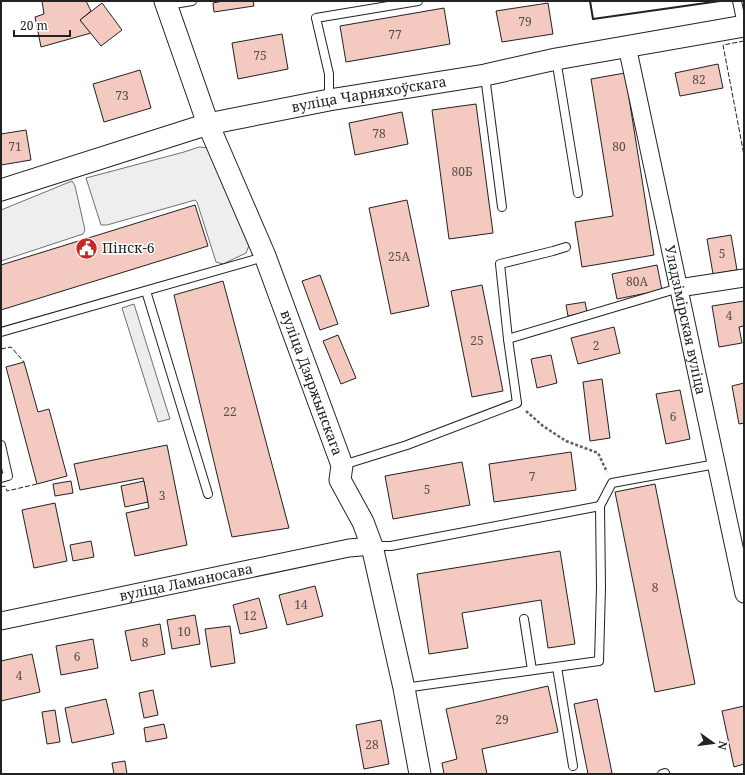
<svg xmlns="http://www.w3.org/2000/svg" width="745" height="775" viewBox="0 0 745 775" font-family="'Noto Serif',serif">
	<style>
		.green { fill: #eee; stroke: #6f6f6f }
		.parking { fill: #ededed; stroke: #6f6f6f }
		.building { fill: #f3c9c0; stroke: #222 }
		.lines { fill: none; stroke-linecap: round; stroke-linejoin: round }
		.service-casing { stroke: #222; stroke-width: 10 }
		.minor-casing { stroke: #222; stroke-width: 19 }
		.tertiary-casing { stroke: #222; stroke-width: 23 }
		.path { stroke: #646464; stroke-width: 2.5; stroke-dasharray: 3 2; stroke-linecap: butt }
		.service { stroke: #fff; stroke-width: 8 }
		.minor { stroke: #fff; stroke-width: 17 }
		.tertiary { stroke: #fff; stroke-width: 21 }
		.fence { stroke: #222; stroke-width: 1; stroke-dasharray: 5 2; stroke-linecap: butt }
		.wall { stroke: #222; stroke-width: 2 }
		.labels { text-anchor: middle; stroke-width: 3; stroke-linejoin: round; paint-order: stroke }
		.number-label { font-size: 12px; fill: #564c4a }
		.street-label { font-size: 14px; fill: #222; stroke: #fff }
		.poi-label { font-size: 14px; fill: #222; stroke: #fff; text-anchor: start }
	</style>
	<rect width="100%" height="100%" fill="#fff"/>
	<!-- green -->
	<g class="green">
		<polygon points="199,147 210,148 250,243 246,253 223,264 216,262 197,202 195,200 107,225 101,225 86,178 184,152"/>
		<polygon points="72,181 75,186 85,230 83,234 1,261 1,210"/>
	</g>
	<!-- parking -->
	<polygon class="parking" points="134,304 170,419 158,422 122,308"/>
	<!-- building -->
	<g class="building">
		<polygon points="42,1 86,1 91,11 80,20 91,33 41,47 35,17 44,14"/>
		<polygon points="223,1 253,1 254,6 214,12 213,3"/>
		<polygon points="102,3 122,30 101,46 80,20"/>
		<polygon points="548,3 553,34 502,42 496,11"/>
		<polygon points="444,8 450,44 346,62 340,26"/>
		<polygon points="282,34 288,69 238,79 232,43"/>
		<polygon points="718,64 723,88 680,96 675,73"/>
		<polygon points="140,70 151,108 104,122 93,84"/>
		<polygon points="625,73 654,255 582,267 575,222 613,216 591,79"/>
		<polygon points="476,104 493,233 449,239 432,110"/>
		<polygon points="402,112 408,144 355,155 349,123"/>
		<polygon points="26,130 31,160 1,165 1,134"/>
		<polygon points="407,200 429,306 391,314 369,208"/>
		<polygon points="195,205 208,246 1,310 1,265"/>
		<polygon points="731,235 737,270 713,274 707,239"/>
		<polygon points="657,265 662,290 617,299 612,274"/>
		<polygon points="320,275 338,324 320,330 302,281"/>
		<polygon points="223,281 289,528 232,537 174,295"/>
		<polygon points="482,285 503,391 472,397 451,291"/>
		<polygon points="744,301 744,326 739,327 742,343 719,347 712,306"/>
		<polygon points="585,302 587,312 568,316 566,305"/>
		<polygon points="614,327 620,353 578,364 571,338"/>
		<polygon points="338,335 356,378 341,384 323,341"/>
		<polygon points="551,355 557,383 537,388 531,359"/>
		<polygon points="24,362 38,412 49,409 67,476 37,484 6,367"/>
		<polygon points="602,379 610,438 590,441 583,382"/>
		<polygon points="744,383 744,423 739,424 732,386"/>
		<polygon points="680,390 690,439 666,444 656,394"/>
		<polygon points="167,445 187,545 135,556 126,513 149,508 143,478 80,490 74,464"/>
		<polygon points="571,452 576,490 494,502 489,464"/>
		<polygon points="462,462 470,505 393,519 385,476"/>
		<polygon points="71,481 73,493 55,496 53,484"/>
		<polygon points="144,481 148,502 125,507 121,486"/>
		<polygon points="655,484 695,684 655,692 615,492"/>
		<polygon points="55,503 67,561 34,568 22,510"/>
		<polygon points="91,541 94,557 73,561 70,545"/>
		<polygon points="560,551 575,644 548,648 541,600 462,613 468,648 429,654 417,574"/>
		<polygon points="315,586 323,616 287,625 279,595"/>
		<polygon points="259,598 267,628 240,634 233,605"/>
		<polygon points="195,615 200,644 172,649 167,620"/>
		<polygon points="160,624 165,654 131,661 125,631"/>
		<polygon points="230,626 235,663 211,667 205,629"/>
		<polygon points="93,639 98,668 61,675 56,646"/>
		<polygon points="32,654 40,692 1,701 1,661"/>
		<polygon points="548,686 558,732 482,749 487,774 444,774 442,763 457,759 446,709"/>
		<polygon points="153,690 158,715 144,718 139,693"/>
		<polygon points="106,699 114,734 72,743 65,708"/>
		<polygon points="597,699 612,773 606,774 588,774 574,704"/>
		<polygon points="744,706 744,764 734,767 722,711"/>
		<polygon points="55,710 60,742 47,744 42,712"/>
		<polygon points="381,720 389,764 364,769 356,725"/>
		<polygon points="164,724 167,738 146,742 144,728"/>
		<polygon points="125,761 127,774 114,774 112,763"/>
	</g>
	<g class="lines">
		<defs>
			<g id="service">
				<polyline points="737,1 742,25"/>
				<polyline points="168,5 192,1"/>
				<polyline points="556,59 578,193"/>
				<polyline points="485,76 502,207"/>
				<polyline points="329,99 329,74 316,18 418,1"/>
				<polyline points="146,291 208,494"/>
				<polyline points="1,332 264,257"/>
				<polyline points="508,339 679,288"/>
				<polyline points="1,445 8,476 1,478"/>
				<polyline points="343,465 407,445 517,403 508,339 500,264 553,251 566,247"/>
				<polyline points="373,546 391,546 600,506"/>
				<polyline points="524,619 532,670"/>
				<polyline points="557,667 573,766"/>
				<polyline points="404,688 599,661 601,587 600,506 612,483 716,464"/>
				<polyline points="662,774 665,773"/>
			</g>
			<g id="minor">
				<path id="s1" d="M627 46 744 594"/>
				<polyline points="679,288 744,278"/>
				<path id="s2" d="M1 621 349 548 372 546"/>
			</g>
			<g id="tertiary">
				<path id="s3" d="M165 1 208 124 265 256 342 465 340 480 363 522 372 546 404 688 420 774"/>
				<path id="s4" d="M1 190 208 124 329 100 485 75 556 59 744 26"/>
			</g>
		</defs>
		<!-- service casing -->
		<use href="#service" class="service-casing"/>
		<!-- minor casing -->
		<use href="#minor" class="minor-casing"/>
		<!-- tertiary casing -->
		<use href="#tertiary" class="tertiary-casing"/>
		<!-- path -->
		<polyline class="path" points="526,411 543,426 566,441 598,453 607,472"/>
		<!-- service -->
		<use href="#service" class="service"/>
		<!-- minor -->
		<use href="#minor" class="minor"/>
		<!-- tertiary -->
		<use href="#tertiary" class="tertiary"/>
		<!-- fence -->
		<g class="fence">
			<polyline points="744,41 723,45 744,155"/>
			<polyline points="1,349 11,347 24,362"/>
			<polyline points="1,487 5,486 7,491 37,484"/>
		</g>
		<!-- wall -->
		<polyline class="wall" points="590,1 593,19 720,1"/>
	</g>
	<!-- icons -->
	<defs>
		<symbol id="civic-disc" viewBox="-11 -11 22 22"><circle r="9.5" fill="#c62828" stroke="#fff"/><path d="M-.6-6.5H3V-4.5H.6V-3L4-1V1h2V6H-6V1h2V-1L-.6-3ZM-1.2 2.5V6h2.4V2.5Z" fill="#fff"/></symbol>
	</defs>
	<g fill-rule="evenodd">
		<use href="#civic-disc" x="74" y="236" width="25" height="25"/>
	</g>
	<g class="labels">
		<!-- number labels -->
		<g class="number-label">
			<text x="525" y="26">79</text>
			<text x="395" y="39">77</text>
			<text x="260" y="60">75</text>
			<text x="699" y="84">82</text>
			<text x="122" y="100">73</text>
			<text x="379" y="138">78</text>
			<text x="15" y="151">71</text>
			<text x="619" y="151">80</text>
			<text x="462" y="176">80Б</text>
			<text x="722" y="258">5</text>
			<text x="399" y="261">25А</text>
			<text x="637" y="286">80А</text>
			<text x="729" y="320">4</text>
			<text x="477" y="345">25</text>
			<text x="596" y="350">2</text>
			<text x="230" y="416">22</text>
			<text x="673" y="421">6</text>
			<text x="532" y="481">7</text>
			<text x="427" y="494">5</text>
			<text x="162" y="500">3</text>
			<text x="655" y="592">8</text>
			<text x="301" y="609">14</text>
			<text x="250" y="620">12</text>
			<text x="184" y="636">10</text>
			<text x="145" y="647">8</text>
			<text x="77" y="661">6</text>
			<text x="19" y="680">4</text>
			<text x="502" y="724">29</text>
			<text x="372" y="749">28</text>
		</g>
		<!-- street labels -->
		<g class="street-label">
			<text dy="5" stroke="none"><textPath href="#s4" startOffset="381">вуліца Чарняхоўскага</textPath></text>
			<text dy="5" stroke="none"><textPath href="#s1" startOffset="280">Уладзімірская вуліца</textPath></text>
			<text dy="5" stroke="none"><textPath href="#s3" startOffset="409">вуліца Дзяржынскага</textPath></text>
			<text dy="5" stroke="none"><textPath href="#s2" startOffset="189">вуліца Ламаносава</textPath></text>
		</g>
		<!-- poi labels -->
		<g class="poi-label">
			<text x="102" y="253">Пінск-6</text>
		</g>
	</g>
	<!-- border -->
	<rect width="745" height="775" fill="none" stroke="#222222" stroke-width="4"/>
	<!-- north arrow -->
	<g transform="translate(713 743) rotate(104)" stroke="#ffffff" stroke-width="3" paint-order="stroke">
	<path d="M0-3L7 15L0 10L-7 15Z" fill="#222222"/>
	<text y="-6" font-size="11" font-weight="bold" text-anchor="middle" fill="#222222">N</text>
	</g>
	<!-- scale -->
	<path d="M14 30v6h56v-6" fill="none" stroke="#222222" stroke-width="2"/>
	<text x="20" y="30" font-size="12" fill="#222222" stroke="#ffffff" stroke-width="3" paint-order="stroke">20 m</text>
</svg>
